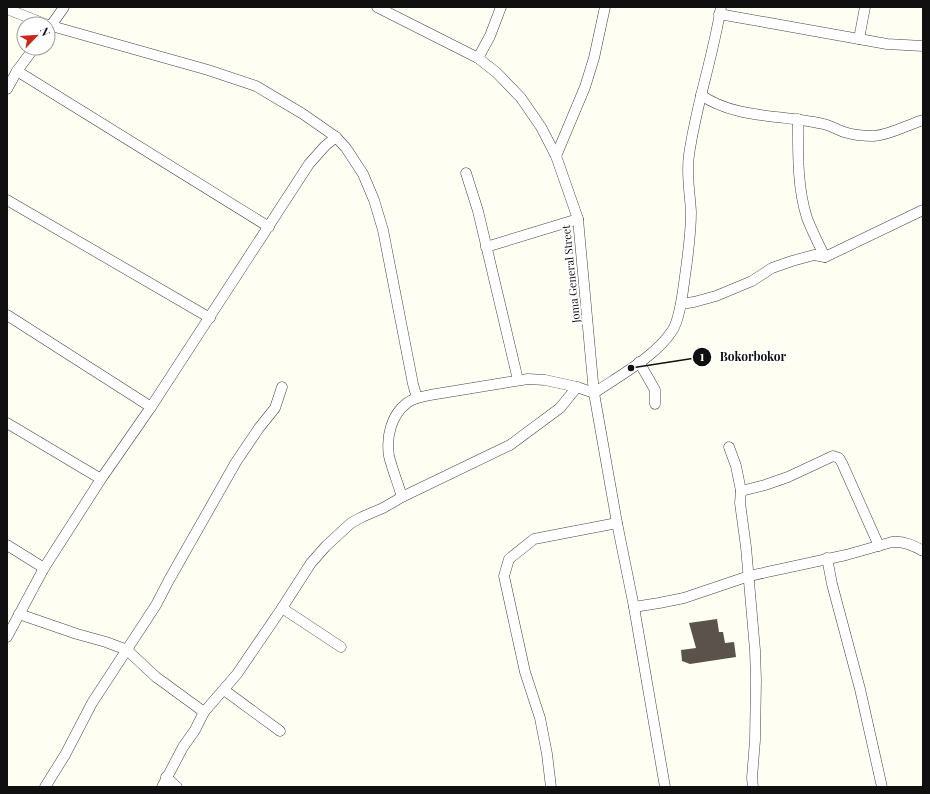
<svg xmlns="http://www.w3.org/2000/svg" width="930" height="794" viewBox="0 0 930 794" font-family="'Playfair Display',serif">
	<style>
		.building { fill: #5a524b }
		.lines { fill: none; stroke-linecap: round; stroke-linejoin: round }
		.minor-casing { stroke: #434343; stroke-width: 11 }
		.minor { stroke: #fff; stroke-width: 10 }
		.labels { text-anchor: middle; stroke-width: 4; stroke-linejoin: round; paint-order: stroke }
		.street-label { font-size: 11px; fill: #101010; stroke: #fff }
		.leader { fill: none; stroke: #101010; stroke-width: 1.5 }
		.callout-dot { fill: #101010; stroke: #fff; stroke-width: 1.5 }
		.mark-label { font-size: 12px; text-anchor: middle; font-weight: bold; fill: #fff }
		.callout-label { font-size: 12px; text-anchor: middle; font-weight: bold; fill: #101010; stroke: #fff; stroke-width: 4; stroke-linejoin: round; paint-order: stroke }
	</style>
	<rect width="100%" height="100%" fill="#fffef3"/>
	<!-- building -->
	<polygon class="building" points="717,619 719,632 723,632 725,643 734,642 736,657 690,664 682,661 681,650 696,648 689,623"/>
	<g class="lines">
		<defs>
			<g id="minor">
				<polyline points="377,7 478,58 497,73 521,98 541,127 556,156 578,219 594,393 617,523 634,607 665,787"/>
				<polyline points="7,9 45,24"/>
				<polyline points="719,14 887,44 923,46"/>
				<polyline points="48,25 208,70 256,86 303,114 336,137 346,148 363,174 374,200 383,230 413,384 417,398"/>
				<polyline points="48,30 64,7"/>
				<polyline points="859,39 865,7"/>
				<polyline points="478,58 490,36 501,7"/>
				<polyline points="17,71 269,227"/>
				<polyline points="7,89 17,71 34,48"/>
				<path d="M701 95C737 120 785 114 827 125 833 127 838 130 844 132 853 135 864 136 874 136 890 135 907 125 923 120"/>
				<path d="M798 119C798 152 797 187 807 218 812 231 819 245 825 257"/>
				<polyline points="556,156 585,87 594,58 605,7"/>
				<polyline points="466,173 478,211 518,380"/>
				<polyline points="7,200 210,318"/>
				<polyline points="486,247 578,219"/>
				<polyline points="681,304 694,302 716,296 752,281 772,268 792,261 814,255 825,257 923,210"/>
				<polyline points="7,315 151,407"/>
				<polyline points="639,362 655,390 655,404"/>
				<path d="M594 393C619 376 656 356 672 331 680 320 683 290 685 276 688 255 691 234 691 212 690 193 686 174 689 155 696 105 713 57 721 7"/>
				<polyline points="7,423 101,479"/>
				<polyline points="729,447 736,466 741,491 740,503 746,547 755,650 756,680 755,740 752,778 753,787"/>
				<polyline points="741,491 765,485 788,477 833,456 839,458 842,463 879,546"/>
				<path d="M402 497C398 483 392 469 389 456 386 437 391 415 407 403 413 398 422 397 430 395L528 379 545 380 577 387"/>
				<polyline points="7,545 44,568"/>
				<polyline points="827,558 832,584 860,689 882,787"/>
				<path d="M634 607 659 603 684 598 749 576 846 555 892 542C904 541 913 545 923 551"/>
				<polyline points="282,608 341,647"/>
				<polyline points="19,614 77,634 106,642 127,650 156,677 204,712"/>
				<polyline points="7,637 44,568 101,479 151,407 309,164 325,146 336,137"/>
				<polyline points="224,690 280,731"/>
				<polyline points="166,777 177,787"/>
				<polyline points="45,787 65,755 92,703 156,605 169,580 236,462 259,428 275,408 282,387"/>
				<polyline points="162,787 183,747 195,730 204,712 237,674 282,608 311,563 326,546 351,523 362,517 383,508 402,497 510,445 560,408 577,387 594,393"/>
				<polyline points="551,787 547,754 540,718 525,672 504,576 509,559 534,539 617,523"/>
			</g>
		</defs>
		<!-- minor casing -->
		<use href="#minor" class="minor-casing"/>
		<!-- minor -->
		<use href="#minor" class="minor"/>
	</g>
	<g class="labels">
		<!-- street labels -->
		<g class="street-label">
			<text transform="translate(571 274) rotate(-96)" y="4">Joma General Street</text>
		</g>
	</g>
	<!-- callouts -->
	<path class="leader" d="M631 368L702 357"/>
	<g class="callout-dot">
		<circle cx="631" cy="368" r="4"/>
		<circle cx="702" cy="357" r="10"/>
	</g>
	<g class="mark-label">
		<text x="702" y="361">1</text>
	</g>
	<g class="callout-label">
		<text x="753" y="361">Bokorbokor</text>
	</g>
	<!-- border -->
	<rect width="930" height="794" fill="none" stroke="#101010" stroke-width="16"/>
	<!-- north arrow -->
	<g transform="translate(36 36) rotate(65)"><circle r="19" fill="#ffffff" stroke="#9f9f9f"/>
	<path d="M0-3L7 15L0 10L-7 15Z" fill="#d02418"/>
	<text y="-6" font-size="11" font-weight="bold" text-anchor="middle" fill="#101010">N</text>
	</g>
</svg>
